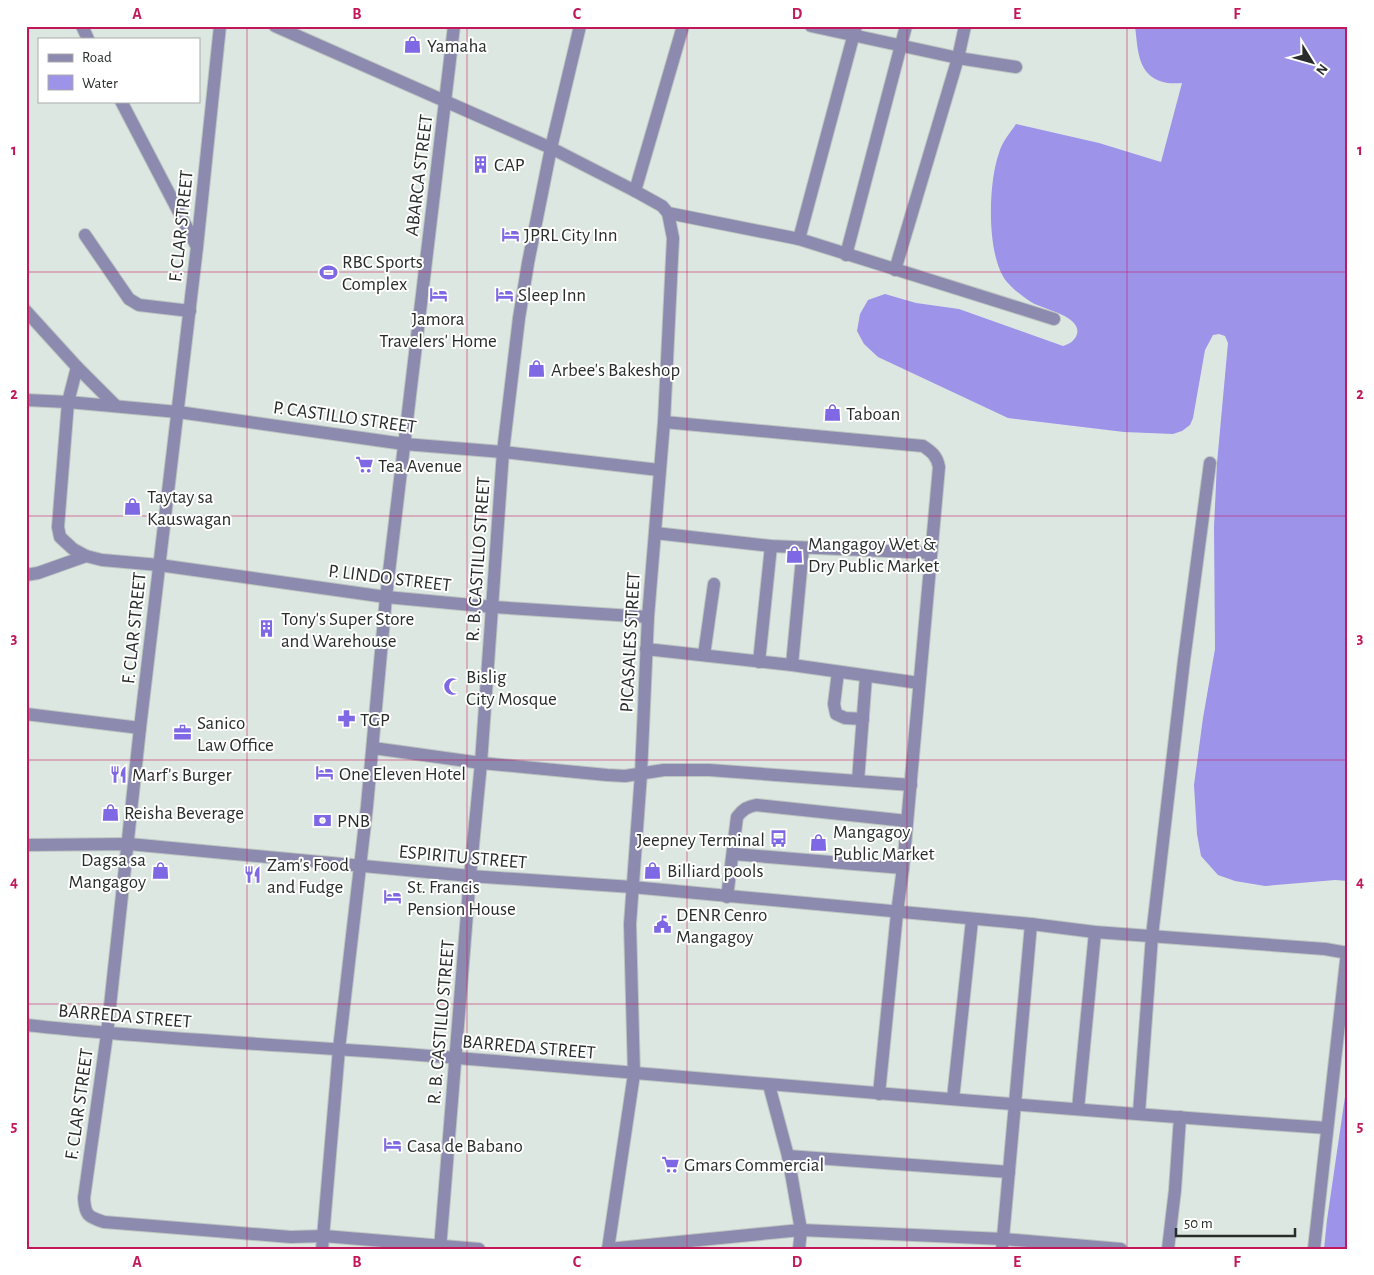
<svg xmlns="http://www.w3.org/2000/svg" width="1374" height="1275" viewBox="0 0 1374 1275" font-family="'Alegreya Sans',sans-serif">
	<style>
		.water { fill: #9d93e9 }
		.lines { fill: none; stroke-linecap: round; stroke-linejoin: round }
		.minor-casing { stroke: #bcc5c0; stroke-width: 14 }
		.minor { stroke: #8d8ab0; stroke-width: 12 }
		.grid { fill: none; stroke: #c2185b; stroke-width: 1; stroke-opacity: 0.55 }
		.labels { text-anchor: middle; stroke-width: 4; stroke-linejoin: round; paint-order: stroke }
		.poi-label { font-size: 19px; fill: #282c2a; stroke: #fff; text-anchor: start }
		.street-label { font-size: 19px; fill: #282c2a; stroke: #fff }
		.neatline { fill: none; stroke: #c2185b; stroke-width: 2 }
		.grid-label { font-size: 16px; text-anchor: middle; font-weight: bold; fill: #c2185b }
	</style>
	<rect width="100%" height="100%" fill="#dde7e1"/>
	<!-- water -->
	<g class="water">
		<path d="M1135 26H1348V881L1335 880 1265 886 1235 881 1218 875 1201 856 1197 834 1194 785 1203 718 1215 649 1214 527 1217 463 1228 343 1225 336 1219 334 1213 335 1205 350 1193 418 1190 425 1182 431 1173 434 1124 432 1008 418 878 357 864 344 857 331 860 314 868 300 885 294 916 303 959 309 1063 346C1069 344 1075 341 1077 334 1082 316 1042 309 1031 302 1023 297 1013 289 1007 282 986 257 988 183 999 153 1002 142 1010 133 1016 124L1099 143 1161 162 1182 83C1176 83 1169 84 1163 82 1137 75 1138 49 1135 26Z"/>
		<polygon points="1348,1076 1348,1249 1324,1249 1327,1220"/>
	</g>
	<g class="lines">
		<defs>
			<g id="minor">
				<polyline points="82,26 88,39"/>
				<path d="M220 26 197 247 140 728 107 1034 84 1198C85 1215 88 1217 104 1222L291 1237 324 1236 479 1249"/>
				<polyline points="275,26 551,148 635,191 662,206 668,213 799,239 1054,319"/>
				<polyline points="811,26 958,58 1016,67"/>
				<polyline points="121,101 197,247"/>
				<polyline points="635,191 683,26"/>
				<polyline points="85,235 129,299 139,305 190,311"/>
				<polyline points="799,239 856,26"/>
				<polyline points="846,255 906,26"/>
				<polyline points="895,270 958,58 965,26"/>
				<polyline points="26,311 77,367 116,406"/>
				<polyline points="77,367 68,402 58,527 60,537 73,549 86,556 102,560 159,565 386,597 493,607 648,617"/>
				<polyline points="26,400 68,402 178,412 404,444 503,452 659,470"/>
				<path d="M664 422 923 446C932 452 937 456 939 467L903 868 897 913 879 1094"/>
				<polyline points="655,533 771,546 931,553"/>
				<polyline points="26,575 38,573 86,556"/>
				<polyline points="646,649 792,665 919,683"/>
				<polyline points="704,655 714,584"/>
				<polyline points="759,662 771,546"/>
				<polyline points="792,665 803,548"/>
				<polyline points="838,672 834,704 836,714 845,718 863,719"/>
				<polyline points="26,714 140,728"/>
				<polyline points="373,748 481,763 607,775 625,776 664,770 709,770 911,785"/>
				<polyline points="858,781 866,676"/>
				<polyline points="26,845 129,844 470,876 632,887 1031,924 1095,932 1325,949 1348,953"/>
				<polyline points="733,854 903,868"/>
				<path d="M727 897 737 817C743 809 747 807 756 805L907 821"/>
				<path d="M26 1025C170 1041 314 1046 458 1058 747 1082 1037 1108 1327 1128"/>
				<polyline points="769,1085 788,1156 801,1230 799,1249"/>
				<polyline points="953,1099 972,920"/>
				<polyline points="1078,1109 1095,932"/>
				<polyline points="1139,1113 1152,936 1184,660 1210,463"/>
				<polyline points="788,1156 1009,1172"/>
				<polyline points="322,1249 339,1049 367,806 386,597 454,26"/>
				<polyline points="440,1249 470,876 481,763 503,452 519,318 528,263 551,148 580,26"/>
				<polyline points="608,1249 634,1074 630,924 641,774 648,617 664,422 673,238 668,213"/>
				<polyline points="608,1249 801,1230 1003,1239 1121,1249"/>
				<polyline points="1002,1249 1031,924"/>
				<polyline points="1168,1249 1175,1190 1180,1117"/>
				<polyline points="1314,1249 1347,952"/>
			</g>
		</defs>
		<!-- minor casing -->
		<use href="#minor" class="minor-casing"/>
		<!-- minor -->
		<use href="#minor" class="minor"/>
	</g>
	<!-- grid -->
	<path class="grid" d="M247 26V1249M467 26V1249M687 26V1249M907 26V1249M1127 26V1249M26 272H1348M26 516H1348M26 760H1348M26 1004H1348"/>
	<!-- icons -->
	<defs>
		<symbol id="shop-bare" viewBox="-9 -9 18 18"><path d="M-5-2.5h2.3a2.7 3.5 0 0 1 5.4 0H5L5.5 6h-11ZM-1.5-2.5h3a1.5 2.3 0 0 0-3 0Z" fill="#7e68e3" stroke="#fff" stroke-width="2.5" paint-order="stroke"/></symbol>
		<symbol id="building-bare" viewBox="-9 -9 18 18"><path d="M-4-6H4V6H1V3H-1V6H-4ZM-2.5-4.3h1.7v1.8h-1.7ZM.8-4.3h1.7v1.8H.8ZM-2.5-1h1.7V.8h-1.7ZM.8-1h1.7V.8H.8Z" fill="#7e68e3" stroke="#fff" stroke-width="2.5" paint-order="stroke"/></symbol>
		<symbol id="hotel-bare" viewBox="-9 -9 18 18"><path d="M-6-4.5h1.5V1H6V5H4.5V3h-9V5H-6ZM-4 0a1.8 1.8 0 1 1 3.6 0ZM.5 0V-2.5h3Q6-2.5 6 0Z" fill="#7e68e3" stroke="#fff" stroke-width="2.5" paint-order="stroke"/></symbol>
		<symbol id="stadium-bare" viewBox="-9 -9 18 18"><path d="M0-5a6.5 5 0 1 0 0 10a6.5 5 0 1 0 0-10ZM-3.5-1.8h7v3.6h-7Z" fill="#7e68e3" stroke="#fff" stroke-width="2.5" paint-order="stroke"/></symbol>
		<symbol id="supermarket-bare" viewBox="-9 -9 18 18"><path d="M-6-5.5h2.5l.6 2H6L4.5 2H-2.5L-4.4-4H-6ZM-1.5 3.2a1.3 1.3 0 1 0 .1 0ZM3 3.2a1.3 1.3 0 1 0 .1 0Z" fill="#7e68e3" stroke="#fff" stroke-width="2.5" paint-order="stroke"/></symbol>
		<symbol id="mosque-bare" viewBox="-9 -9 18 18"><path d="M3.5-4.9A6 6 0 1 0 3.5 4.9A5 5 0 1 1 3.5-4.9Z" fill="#7e68e3" stroke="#fff" stroke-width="2.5" paint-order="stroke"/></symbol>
		<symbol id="pharmacy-bare" viewBox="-9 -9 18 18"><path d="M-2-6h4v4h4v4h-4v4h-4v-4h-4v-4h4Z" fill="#7e68e3" stroke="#fff" stroke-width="2.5" paint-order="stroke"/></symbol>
		<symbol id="office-bare" viewBox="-9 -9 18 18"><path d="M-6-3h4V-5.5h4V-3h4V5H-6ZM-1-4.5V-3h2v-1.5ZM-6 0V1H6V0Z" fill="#7e68e3" stroke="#fff" stroke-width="2.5" paint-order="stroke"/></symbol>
		<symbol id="restaurant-bare" viewBox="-9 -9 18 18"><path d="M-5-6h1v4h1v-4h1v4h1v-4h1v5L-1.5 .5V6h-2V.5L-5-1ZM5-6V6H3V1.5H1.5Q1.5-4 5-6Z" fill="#7e68e3" stroke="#fff" stroke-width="2.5" paint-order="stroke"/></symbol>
		<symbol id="bank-bare" viewBox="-9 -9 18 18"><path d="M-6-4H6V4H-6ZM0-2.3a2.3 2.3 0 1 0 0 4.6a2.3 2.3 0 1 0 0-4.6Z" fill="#7e68e3" stroke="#fff" stroke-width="2.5" paint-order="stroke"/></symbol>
		<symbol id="bus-bare" viewBox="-9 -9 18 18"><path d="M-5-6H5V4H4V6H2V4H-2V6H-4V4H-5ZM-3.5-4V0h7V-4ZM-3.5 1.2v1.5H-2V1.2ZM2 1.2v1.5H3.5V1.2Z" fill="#7e68e3" stroke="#fff" stroke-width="2.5" paint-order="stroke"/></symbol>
		<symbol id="civic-bare" viewBox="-9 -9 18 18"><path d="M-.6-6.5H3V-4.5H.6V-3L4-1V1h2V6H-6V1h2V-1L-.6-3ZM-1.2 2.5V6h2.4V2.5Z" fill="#7e68e3" stroke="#fff" stroke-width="2.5" paint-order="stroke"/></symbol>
	</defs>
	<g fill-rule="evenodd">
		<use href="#shop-bare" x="400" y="32" width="25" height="25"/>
		<use href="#building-bare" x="468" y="152" width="25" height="25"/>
		<use href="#hotel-bare" x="498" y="222" width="25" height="25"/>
		<use href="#stadium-bare" x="316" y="260" width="25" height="25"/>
		<use href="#hotel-bare" x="492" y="282" width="25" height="25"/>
		<use href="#hotel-bare" x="426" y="282" width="25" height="25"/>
		<use href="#shop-bare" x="524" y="356" width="25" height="25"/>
		<use href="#shop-bare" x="820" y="400" width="25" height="25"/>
		<use href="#supermarket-bare" x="352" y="452" width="25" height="25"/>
		<use href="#shop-bare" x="120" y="494" width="25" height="25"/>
		<use href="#shop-bare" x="782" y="542" width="25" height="25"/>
		<use href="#building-bare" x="254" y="616" width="25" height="25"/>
		<use href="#mosque-bare" x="440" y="674" width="25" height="25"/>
		<use href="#pharmacy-bare" x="334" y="706" width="25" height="25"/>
		<use href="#office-bare" x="170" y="720" width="25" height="25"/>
		<use href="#hotel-bare" x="312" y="760" width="25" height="25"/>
		<use href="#restaurant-bare" x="106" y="762" width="25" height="25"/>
		<use href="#shop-bare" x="98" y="800" width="25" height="25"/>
		<use href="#bank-bare" x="310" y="808" width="25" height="25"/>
		<use href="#bus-bare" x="766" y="826" width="25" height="25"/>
		<use href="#shop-bare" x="806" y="830" width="25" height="25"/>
		<use href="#shop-bare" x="148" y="858" width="25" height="25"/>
		<use href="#shop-bare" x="640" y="858" width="25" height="25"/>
		<use href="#restaurant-bare" x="240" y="862" width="25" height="25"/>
		<use href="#hotel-bare" x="380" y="884" width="25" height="25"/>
		<use href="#civic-bare" x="650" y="912" width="25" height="25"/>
		<use href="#hotel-bare" x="380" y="1132" width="25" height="25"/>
		<use href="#supermarket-bare" x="658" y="1152" width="25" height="25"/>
	</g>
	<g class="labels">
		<!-- poi labels -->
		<g class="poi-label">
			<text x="427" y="52">Yamaha</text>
			<text x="494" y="171">CAP</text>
			<text x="524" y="241">JPRL City Inn</text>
			<text x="342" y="268">RBC Sports<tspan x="342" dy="22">Complex</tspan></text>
			<text x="518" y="301">Sleep Inn</text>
			<text x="438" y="325" text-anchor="middle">Jamora<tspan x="438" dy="22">Travelers' Home</tspan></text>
			<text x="551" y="376">Arbee's Bakeshop</text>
			<text x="846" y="420">Taboan</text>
			<text x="378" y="472">Tea Avenue</text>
			<text x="147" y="503">Taytay sa<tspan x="147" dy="22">Kauswagan</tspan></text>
			<text x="808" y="550">Mangagoy Wet &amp;<tspan x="808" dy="22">Dry Public Market</tspan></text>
			<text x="281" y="625">Tony's Super Store<tspan x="281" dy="22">and Warehouse</tspan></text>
			<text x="466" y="683">Bislig<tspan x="466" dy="22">City Mosque</tspan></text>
			<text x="360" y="726">TGP</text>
			<text x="197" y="729">Sanico<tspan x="197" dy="22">Law Office</tspan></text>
			<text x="339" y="780">One Eleven Hotel</text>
			<text x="132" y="781">Marf's Burger</text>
			<text x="124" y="819">Reisha Beverage</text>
			<text x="337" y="827">PNB</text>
			<text x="833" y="838">Mangagoy<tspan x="833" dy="22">Public Market</tspan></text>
			<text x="765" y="846" text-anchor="end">Jeepney Terminal</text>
			<text x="146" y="866" text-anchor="end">Dagsa sa<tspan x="146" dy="22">Mangagoy</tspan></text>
			<text x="267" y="871">Zam's Food<tspan x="267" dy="22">and Fudge</tspan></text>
			<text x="667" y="877">Billiard pools</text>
			<text x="407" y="893">St. Francis<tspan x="407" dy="22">Pension House</tspan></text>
			<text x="676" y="921">DENR Cenro<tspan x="676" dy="22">Mangagoy</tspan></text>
			<text x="407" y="1152">Casa de Babano</text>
			<text x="684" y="1171">Gmars Commercial</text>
		</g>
		<!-- street labels -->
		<g class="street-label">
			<text transform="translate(418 175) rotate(-83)" y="7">ABARCA STREET</text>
			<text transform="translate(180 226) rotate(-84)" y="7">F. CLAR STREET</text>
			<text transform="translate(345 416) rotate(8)" y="7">P. CASTILLO STREET</text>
			<text transform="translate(477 559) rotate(-86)" y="7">R. B. CASTILLO STREET</text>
			<text transform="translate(390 577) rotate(7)" y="7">P. LINDO STREET</text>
			<text transform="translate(133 628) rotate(-84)" y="7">F. CLAR STREET</text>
			<text transform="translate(629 642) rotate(-87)" y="7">PICASALES STREET</text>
			<text transform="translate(463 856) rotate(5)" y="7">ESPIRITU STREET</text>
			<text transform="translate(125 1015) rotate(5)" y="7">BARREDA STREET</text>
			<text transform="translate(440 1022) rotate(-85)" y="7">R. B. CASTILLO STREET</text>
			<text transform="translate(529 1046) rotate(5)" y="7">BARREDA STREET</text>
			<text transform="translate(78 1104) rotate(-82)" y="7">F. CLAR STREET</text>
		</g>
	</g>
	<!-- border -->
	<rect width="1374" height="1275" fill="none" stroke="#ffffff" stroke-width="55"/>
	<!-- legend -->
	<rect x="38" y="38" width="162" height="65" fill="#ffffff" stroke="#a9abaa"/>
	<rect x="48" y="54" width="25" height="8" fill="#8d8ab0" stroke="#a9abaa"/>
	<text x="82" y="62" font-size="15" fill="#282c2a">Road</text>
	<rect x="48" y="75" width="25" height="15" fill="#9d93e9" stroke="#a9abaa"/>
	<text x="82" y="88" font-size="15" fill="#282c2a">Water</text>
	<!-- north arrow -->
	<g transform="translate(1312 62) rotate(127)" stroke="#ffffff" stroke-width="4" paint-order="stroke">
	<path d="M0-4L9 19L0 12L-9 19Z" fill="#282c2a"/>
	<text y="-8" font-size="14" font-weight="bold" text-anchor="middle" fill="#282c2a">N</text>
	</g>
	<!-- scale -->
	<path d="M1176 1228v8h119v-8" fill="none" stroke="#282c2a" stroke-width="2.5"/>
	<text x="1184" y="1228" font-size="15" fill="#282c2a" stroke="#ffffff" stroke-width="4" paint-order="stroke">50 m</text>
	<rect x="28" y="28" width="1318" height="1220" class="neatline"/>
	<g class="grid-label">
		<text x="137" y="19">A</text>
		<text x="357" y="19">B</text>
		<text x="577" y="19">C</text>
		<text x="797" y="19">D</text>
		<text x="1017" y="19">E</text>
		<text x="1237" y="19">F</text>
		<text x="14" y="155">1</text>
		<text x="1360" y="155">1</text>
		<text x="14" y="399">2</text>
		<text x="1360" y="399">2</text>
		<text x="14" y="643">3</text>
		<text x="1360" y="643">3</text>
		<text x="14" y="887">4</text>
		<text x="1360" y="887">4</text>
		<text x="14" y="1131">5</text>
		<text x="1360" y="1131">5</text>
		<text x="137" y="1267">A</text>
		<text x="357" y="1267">B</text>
		<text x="577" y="1267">C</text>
		<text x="797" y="1267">D</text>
		<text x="1017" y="1267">E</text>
		<text x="1237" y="1267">F</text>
	</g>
</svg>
